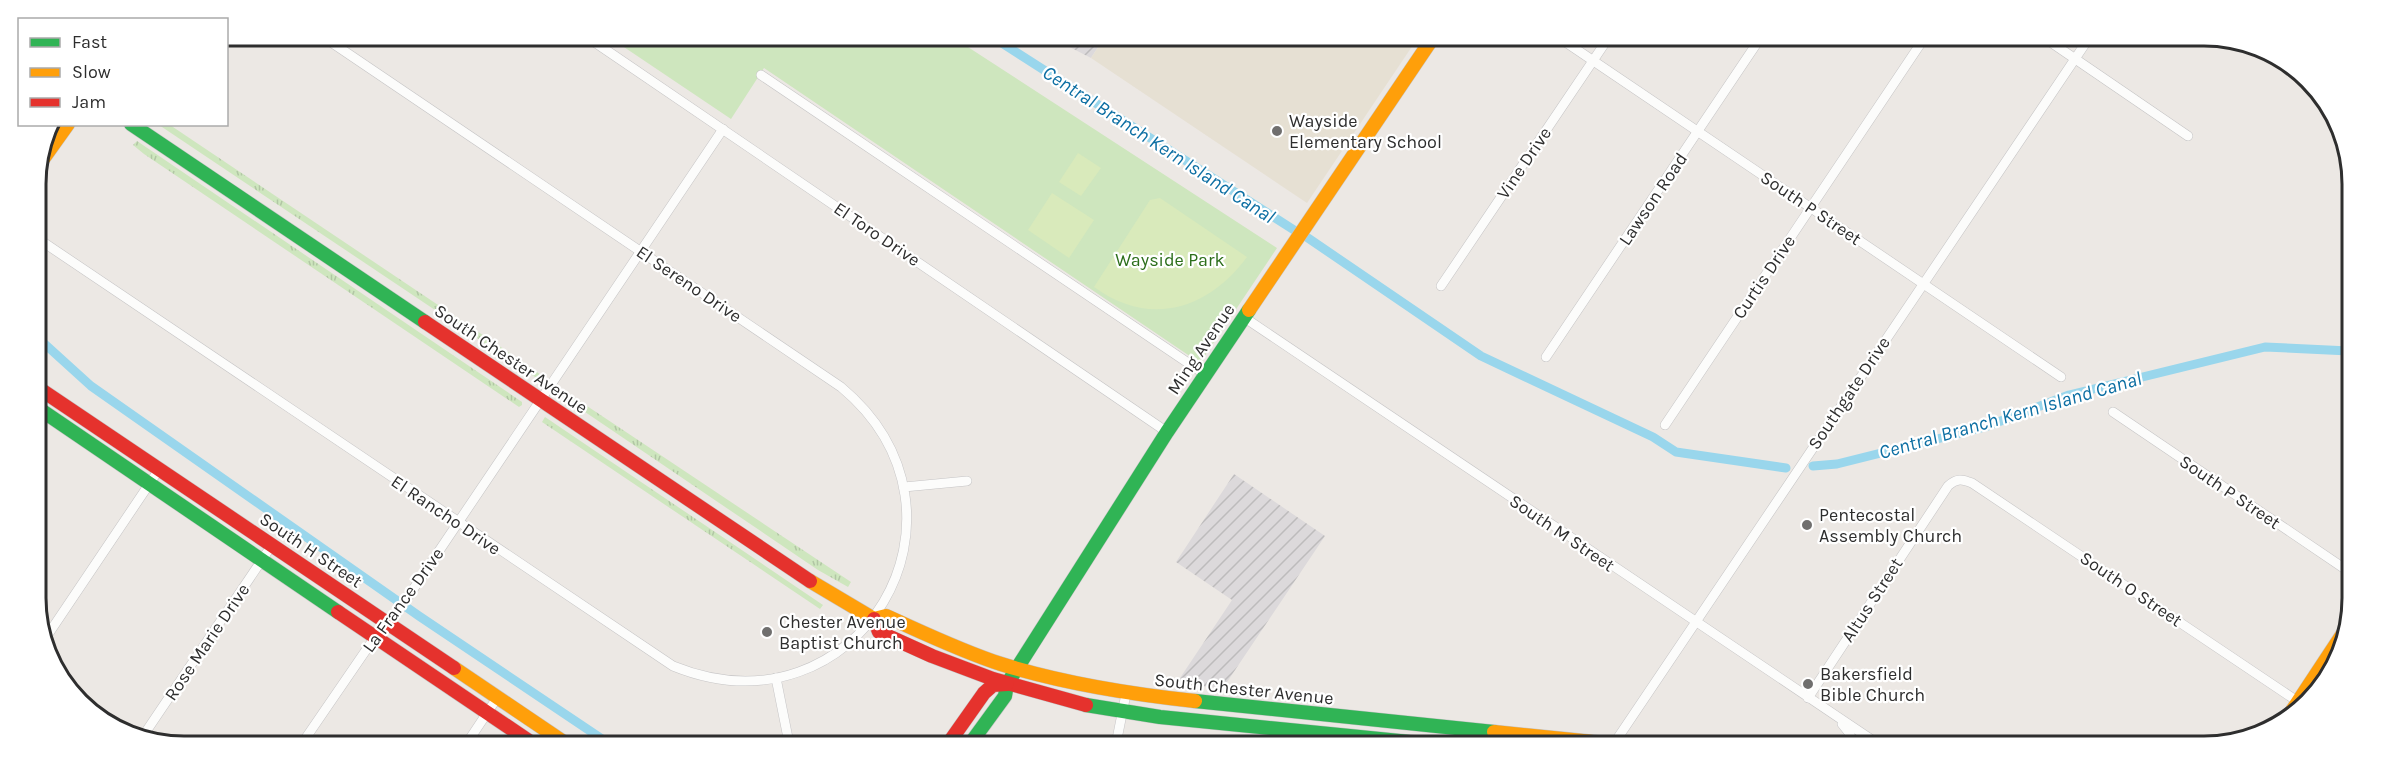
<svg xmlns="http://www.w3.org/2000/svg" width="2389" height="783" viewBox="0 0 2389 783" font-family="Karla,sans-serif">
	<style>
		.industrial { fill: url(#industrial-furrows) }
		.education { fill: #e6e0d3 }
		.grass { fill: url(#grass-tufts) }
		.park { fill: #cee6be }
		.pitch { fill: #d9eabb }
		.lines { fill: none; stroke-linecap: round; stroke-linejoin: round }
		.canal { stroke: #99d6ec; stroke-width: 9 }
		.street-casing { stroke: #c5c4c5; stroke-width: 10 }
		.fast-casing { stroke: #c5c4c5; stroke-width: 15 }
		.slow-casing { stroke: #c5c4c5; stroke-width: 15 }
		.jam-casing { stroke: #c5c4c5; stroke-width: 15 }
		.street { stroke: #fcfcfb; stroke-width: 9 }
		.fast { stroke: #30b455; stroke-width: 14 }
		.slow { stroke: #ff9f0a; stroke-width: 14 }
		.jam { stroke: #e5322d; stroke-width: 14 }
		.poi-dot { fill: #706f6e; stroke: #fff; stroke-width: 2 }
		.labels { text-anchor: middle; stroke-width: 4.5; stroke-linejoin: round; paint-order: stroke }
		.poi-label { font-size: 18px; fill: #2e2e2e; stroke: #fff; text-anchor: start }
		.street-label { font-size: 18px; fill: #2e2e2e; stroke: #fff }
		.park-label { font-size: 18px; fill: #2c6e1b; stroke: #fff }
		.water-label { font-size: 20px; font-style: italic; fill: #0d6fa3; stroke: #fff }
		.rim { fill: none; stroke: #2e2e2e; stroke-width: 3 }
	</style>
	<defs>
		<pattern id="industrial-furrows" width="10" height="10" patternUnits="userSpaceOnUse" patternTransform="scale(1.5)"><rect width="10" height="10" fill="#dcd9db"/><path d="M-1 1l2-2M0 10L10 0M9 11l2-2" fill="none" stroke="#bdbbbc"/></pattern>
		<pattern id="grass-tufts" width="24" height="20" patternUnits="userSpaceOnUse" patternTransform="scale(1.5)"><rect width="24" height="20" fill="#cee6be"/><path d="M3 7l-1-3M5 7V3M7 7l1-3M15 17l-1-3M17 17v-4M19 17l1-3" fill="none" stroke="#b1c6a4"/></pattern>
	</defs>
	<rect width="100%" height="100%" fill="#ece8e4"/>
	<!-- industrial -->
	<g class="industrial">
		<polygon points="1052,38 1104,38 1091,58"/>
		<polygon points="1234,474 1325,536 1223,688 1176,684 1232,600 1176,562"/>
	</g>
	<!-- education -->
	<polygon class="education" points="1104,38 1417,39 1307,203 1091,58"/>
	<!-- grass -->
	<g class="grass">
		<polygon points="159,125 170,125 517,358 541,375 540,378 538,379"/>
		<polygon points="137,141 522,402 522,405 519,407 144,154 133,145"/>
		<polygon points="563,390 851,582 848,587 818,570 560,395"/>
		<polygon points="545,417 823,605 820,609 542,422"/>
	</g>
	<!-- park -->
	<polygon class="park" points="609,37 954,38 1277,248 1200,363 764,68 731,119"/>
	<!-- pitch -->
	<g class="pitch">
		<path d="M1168 38 1199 42 1220 39C1204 51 1184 48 1168 38Z"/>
		<polygon points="1078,153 1101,168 1081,196 1059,182"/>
		<polygon points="1052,193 1094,220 1069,258 1028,230"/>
		<path d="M1160 198 1247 257C1209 309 1150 328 1094 287L1150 200Z"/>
	</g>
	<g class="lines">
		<!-- canal -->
		<g class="canal">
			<polyline points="994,38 1294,230"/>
			<polyline points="1308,238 1481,356 1653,437 1676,452 1786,468"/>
			<polyline points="37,337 91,386 419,616 608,743"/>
			<polyline points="1813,466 1837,464 1985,427 2069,395 2265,347 2349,351"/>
		</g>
		<defs>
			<g id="street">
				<polyline points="587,37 1167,432"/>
				<polyline points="1561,39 2061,377"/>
				<polyline points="2049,41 2188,136"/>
				<polyline points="761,75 1206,375"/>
				<path d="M37 238 673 666C858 741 993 514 841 387L322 36"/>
				<polyline points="1441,286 1607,40"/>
				<polyline points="1245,318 1881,746"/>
				<polyline points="1546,357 1759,40"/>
				<polyline points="2113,412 2348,571"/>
				<polyline points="1665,425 1923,40"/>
				<polyline points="904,487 967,481"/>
				<polyline points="45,639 160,468"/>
				<polyline points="776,678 789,743"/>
				<path d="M1808 698 1948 486C1957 478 1962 479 1972 483L2297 701"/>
				<polyline points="1842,724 1850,734 1852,746"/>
				<polyline points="141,739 272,545"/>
				<polyline points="303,742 375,637 389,624 408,597 723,129"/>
				<polyline points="467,743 497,698"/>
				<polyline points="1116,744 1126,694"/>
				<polyline points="1613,745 2087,41"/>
			</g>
			<g id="fast">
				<polyline points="131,124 425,322"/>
				<polyline points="38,408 338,612"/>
				<polyline points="1195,701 1494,732"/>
				<polyline points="1086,705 1160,717 1440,745"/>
				<polyline points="970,744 1005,696 1007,684 1167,432 1249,310"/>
			</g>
			<g id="slow">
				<polyline points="38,166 68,124"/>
				<polyline points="1249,310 1432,39"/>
				<path d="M810 581 874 619 886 616C924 633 961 651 1001 664 1065 684 1129 694 1195 701"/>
				<polyline points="454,668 565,743"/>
				<polyline points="2286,720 2348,626"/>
				<polyline points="1494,732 1623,745"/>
			</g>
			<g id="jam">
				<polyline points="425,322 810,581"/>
				<polyline points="37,387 454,668"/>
				<polyline points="338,612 532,743"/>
				<polyline points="874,619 879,632 932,656 993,679 1086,705"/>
				<polyline points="948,744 984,693 993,685 1007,684"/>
			</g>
		</defs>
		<!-- street casing -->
		<use href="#street" class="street-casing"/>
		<!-- fast casing -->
		<use href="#fast" class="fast-casing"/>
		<!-- slow casing -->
		<use href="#slow" class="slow-casing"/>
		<!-- jam casing -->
		<use href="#jam" class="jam-casing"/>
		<!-- street -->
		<use href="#street" class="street"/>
		<!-- fast -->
		<use href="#fast" class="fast"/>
		<!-- slow -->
		<use href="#slow" class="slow"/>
		<!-- jam -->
		<use href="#jam" class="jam"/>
	</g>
	<!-- markers -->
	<g class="poi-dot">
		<circle cx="1277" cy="131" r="6"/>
		<circle cx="1807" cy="525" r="6"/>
		<circle cx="767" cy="632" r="6"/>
		<circle cx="1808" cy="684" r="6"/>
	</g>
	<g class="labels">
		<!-- poi labels -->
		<g class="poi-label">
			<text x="1289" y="127">Wayside<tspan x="1289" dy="21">Elementary School</tspan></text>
			<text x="1819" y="521">Pentecostal<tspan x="1819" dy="21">Assembly Church</tspan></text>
			<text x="779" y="628">Chester Avenue<tspan x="779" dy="21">Baptist Church</tspan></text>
			<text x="1820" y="680">Bakersfield<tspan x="1820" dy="21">Bible Church</tspan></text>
		</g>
		<!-- street labels -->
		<g class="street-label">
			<text transform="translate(1524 163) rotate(-56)" y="6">Vine Drive</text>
			<text transform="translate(1653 199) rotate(-56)" y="6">Lawson Road</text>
			<text transform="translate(1811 208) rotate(34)" y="6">South P Street</text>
			<text transform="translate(877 234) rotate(34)" y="6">El Toro Drive</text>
			<text transform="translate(1764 277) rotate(-56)" y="6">Curtis Drive</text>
			<text transform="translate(689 284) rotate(34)" y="6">El Sereno Drive</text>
			<text transform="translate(1201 349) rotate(-56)" y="6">Ming Avenue</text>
			<text transform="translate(511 359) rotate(34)" y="6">South Chester Avenue</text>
			<text transform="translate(1849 393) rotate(-56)" y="6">Southgate Drive</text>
			<text transform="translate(2230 492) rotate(34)" y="6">South P Street</text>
			<text transform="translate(446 515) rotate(34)" y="6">El Rancho Drive</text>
			<text transform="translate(1562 533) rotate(34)" y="6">South M Street</text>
			<text transform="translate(311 550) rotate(34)" y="6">South H Street</text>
			<text transform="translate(2131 589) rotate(34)" y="6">South O Street</text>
			<text transform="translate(403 600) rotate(-54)" y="6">La France Drive</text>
			<text transform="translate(1872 600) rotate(-57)" y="6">Altus Street</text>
			<text transform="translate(207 642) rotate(-56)" y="6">Rose Marie Drive</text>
			<text transform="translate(1244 689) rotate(6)" y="6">South Chester Avenue</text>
		</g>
		<!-- park labels -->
		<g class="park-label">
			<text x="1170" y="266">Wayside Park</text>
		</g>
		<!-- water labels -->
		<g class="water-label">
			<text transform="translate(1159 144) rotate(33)" y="7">Central Branch Kern Island Canal</text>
			<text transform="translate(2010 415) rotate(-16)" y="7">Central Branch Kern Island Canal</text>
		</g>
	</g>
	<!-- crop -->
	<path d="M0 0H2389V783H0ZM184 46H2204A138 138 0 0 1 2342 184V598A138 138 0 0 1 2204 736H184A138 138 0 0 1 46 598V184A138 138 0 0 1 184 46Z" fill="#fff" fill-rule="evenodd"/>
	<path class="rim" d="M184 46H2204A138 138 0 0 1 2342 184V598A138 138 0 0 1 2204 736H184A138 138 0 0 1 46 598V184A138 138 0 0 1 184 46Z"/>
	<!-- legend -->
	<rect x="18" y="18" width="210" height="108" fill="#ffffff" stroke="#ababab" stroke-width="1.5"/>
	<rect x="30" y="38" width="30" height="9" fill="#30b455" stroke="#ababab" stroke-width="1.5"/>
	<text x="72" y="48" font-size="18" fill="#2e2e2e">Fast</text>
	<rect x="30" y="68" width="30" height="9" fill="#ff9f0a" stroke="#ababab" stroke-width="1.5"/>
	<text x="72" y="78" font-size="18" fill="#2e2e2e">Slow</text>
	<rect x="30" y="98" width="30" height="9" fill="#e5322d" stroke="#ababab" stroke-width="1.5"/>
	<text x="72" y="108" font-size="18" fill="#2e2e2e">Jam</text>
</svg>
